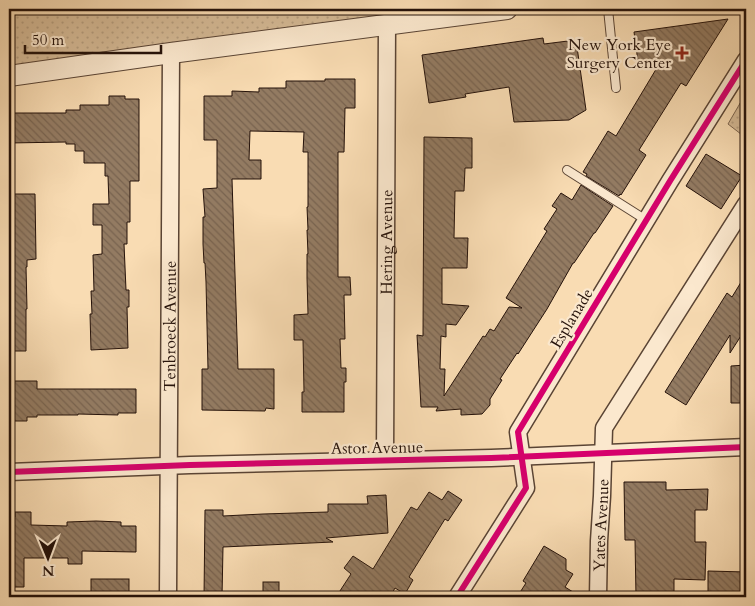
<svg xmlns="http://www.w3.org/2000/svg" width="755" height="606" viewBox="0 0 755 606" font-family="Cardo,serif">
	<style>
		.grass { fill: url(#grass-dots); stroke: #7d6650 }
		.building { fill: url(#building-back-hatch); stroke: #25120a }
		.lines { fill: none; stroke-linecap: round; stroke-linejoin: round }
		.service-casing { stroke: #5a4434; stroke-width: 10 }
		.minor-casing { stroke: #5a4434; stroke-width: 19 }
		.tertiary-casing { stroke: #5a4434; stroke-width: 22 }
		.service { stroke: #fbe8ce; stroke-width: 8 }
		.minor { stroke: #fbe8ce; stroke-width: 16 }
		.tertiary { stroke: #fbe8ce; stroke-width: 20 }
		.cycleway-casing { stroke: #fbe8ce; stroke-width: 9 }
		.cycleway { stroke: #d6006c; stroke-width: 6 }
		.poi-dot { fill: #8f2418; stroke: #fbe8ce; stroke-width: 2 }
		.labels { text-anchor: middle; stroke-width: 4.5; stroke-linejoin: round; paint-order: stroke }
		.poi-label { font-size: 16px; fill: #25120a; stroke: #fbe8ce; text-anchor: end }
		.street-label { font-size: 16px; fill: #25120a; stroke: #fbe8ce }
	</style>
	<defs>
		<pattern id="grass-dots" width="8" height="8" patternUnits="userSpaceOnUse" patternTransform="scale(1.25)"><rect width="8" height="8" fill="#d5ba96"/><path d="M2 2h.1M6 6h.1" fill="none" stroke="#b79f80" stroke-width="1.8" stroke-linecap="round"/></pattern>
		<pattern id="building-back-hatch" width="6" height="6" patternUnits="userSpaceOnUse" patternTransform="scale(1.25)"><rect width="6" height="6" fill="#937b62"/><path d="M-1 5l2 2M0 0l6 6M5-1l2 2" fill="none" stroke="#78634f"/></pattern>
	</defs>
	<rect width="100%" height="100%" fill="#f9dcb3"/>
	<filter id="stains"><feTurbulence type="fractalNoise" baseFrequency=".004" numOctaves="4"/><feColorMatrix values="0 0 0 0 .2 0 0 0 0 .09 0 0 0 0 .02 0 0 0 .5 -.17"/></filter>
	<radialGradient id="worn" r=".72"><stop offset=".6" stop-color="#630" stop-opacity="0"/><stop offset="1" stop-color="#630" stop-opacity=".3"/></radialGradient>
	<!-- grass -->
	<g class="grass">
		<polygon points="9,9 438,9 9,66"/>
		<polygon points="746,93 746,138 728,124"/>
	</g>
	<!-- building -->
	<g class="building">
		<polygon points="728,19 686,86 681,83 639,150 646,155 621,195 620,194 619,196 586,176 587,174 583,172 608,131 616,136 658,66 639,69 634,32"/>
		<polygon points="543,38 544,44 576,40 586,110 569,120 514,122 509,87 465,94 466,97 429,103 422,55"/>
		<polygon points="325,79 355,79 355,108 345,108 344,152 338,152 338,277 350,277 351,295 344,295 345,339 340,339 341,368 346,368 346,382 344,382 344,412 302,412 302,392 304,392 303,340 294,340 294,315 308,314 307,278 307,254 308,254 307,230 308,230 307,207 308,207 308,152 303,152 304,132 250,131 249,160 261,160 261,179 232,179 238,369 274,369 274,409 266,408 265,411 202,410 202,369 208,369 206,282 205,263 204,263 203,244 203,217 205,217 203,189 217,188 217,140 204,140 204,96 232,96 232,91 259,92 259,88 286,88 286,81 325,81"/>
		<polygon points="109,96 125,96 125,99 139,99 139,181 130,181 130,222 127,222 127,244 124,244 126,290 129,290 129,307 127,307 128,348 91,350 90,314 92,314 91,291 94,291 93,255 102,254 102,225 93,225 93,204 109,204 108,176 105,176 105,163 84,163 84,151 75,151 75,144 66,144 66,142 9,143 9,113 66,113 66,110 80,110 80,105 109,105"/>
		<polygon points="424,137 472,138 472,168 465,168 464,191 455,191 454,238 468,238 467,268 442,268 442,304 469,306 456,325 446,324 446,337 441,336 440,369 445,369 444,396 483,336 485,337 490,329 494,331 509,307 522,308 506,298 547,231 544,229 557,209 552,206 561,193 572,200 581,185 613,206 595,233 594,233 574,263 573,263 547,309 518,354 517,353 500,379 502,380 490,399 490,405 482,414 461,415 461,409 436,411 438,407 421,407 417,335 423,336"/>
		<polygon points="706,154 742,176 721,209 686,186"/>
		<polygon points="9,194 35,194 36,259 27,260 27,267 26,267 27,309 26,309 26,351 9,351"/>
		<polygon points="746,274 746,328 730,353 730,335 686,405 665,392 727,293 732,297"/>
		<polygon points="746,365 746,403 731,403 731,366"/>
		<polygon points="9,381 37,381 37,389 136,389 136,413 118,413 118,415 78,414 78,415 37,415 37,417 27,417 27,421 13,421 13,417 9,417"/>
		<polygon points="624,482 666,482 666,490 708,489 707,510 695,510 695,542 706,542 705,580 674,579 674,597 636,597 635,540 625,540"/>
		<polygon points="448,491 462,500 448,521 445,519 409,577 413,580 405,594 395,588 390,597 336,597 351,574 344,568 353,556 373,569 411,507 417,510 429,492 442,500"/>
		<polygon points="386,495 388,533 326,538 333,542 223,547 222,597 204,597 205,510 223,510 223,516 263,514 328,512 328,504 368,504 367,496"/>
		<polygon points="15,512 31,512 31,525 67,526 67,522 96,521 121,522 121,526 136,526 136,552 82,551 82,564 68,564 68,558 24,558 24,587 9,587 9,517 15,517"/>
		<polygon points="544,546 566,559 566,570 573,574 565,587 581,597 517,597 526,583 523,581"/>
		<polygon points="708,571 746,572 746,592 708,592"/>
		<rect x="91" y="579" width="38" height="17"/>
		<rect x="263" y="582" width="16" height="15"/>
	</g>
	<g class="lines">
		<defs>
			<g id="service">
				<polyline points="608,9 616,88"/>
				<polyline points="567,170 646,220"/>
			</g>
			<g id="minor">
				<path id="s1" d="M385 460 387 24"/>
				<polyline points="9,472 190,465 491,458 746,447"/>
				<path id="s2" d="M168 597 171 53"/>
				<polyline points="457,597 526,488 518,432 670,181 746,60"/>
				<path id="s3" d="M598 597 599 541 602 496 604 428 746 204"/>
			</g>
			<polyline id="tertiary" points="9,76 171,53 507,9"/>
		</defs>
		<!-- service casing -->
		<use href="#service" class="service-casing"/>
		<!-- minor casing -->
		<use href="#minor" class="minor-casing"/>
		<!-- tertiary casing -->
		<use href="#tertiary" class="tertiary-casing"/>
		<!-- service -->
		<use href="#service" class="service"/>
		<!-- minor -->
		<use href="#minor" class="minor"/>
		<!-- tertiary -->
		<use href="#tertiary" class="tertiary"/>
		<defs>
			<g id="cycleway">
				<polyline points="9,472 190,465 491,458 746,447"/>
				<polyline points="457,597 526,488 518,432 670,181 746,60"/>
			</g>
		</defs>
		<!-- cycleway casing -->
		<use href="#cycleway" class="cycleway-casing"/>
		<!-- cycleway -->
		<use href="#cycleway" class="cycleway"/>
	</g>
	<!-- markers -->
	<path class="poi-dot" d="M679.5 45.5h5v5h5v5h-5v5h-5v-5h-5v-5h5z"/>
	<g class="labels">
		<!-- poi labels -->
		<g class="poi-label">
			<text x="671" y="50">New York Eye<tspan x="671" dy="18">Surgery Center</tspan></text>
		</g>
		<!-- street labels -->
		<g class="street-label">
			<text dy="6" stroke="none"><textPath href="#s1" startOffset="218">Hering Avenue</textPath></text>
			<text transform="translate(571 318) rotate(-59)" y="6">Esplanade</text>
			<text dy="6" stroke="none"><textPath href="#s2" startOffset="271">Tenbroeck Avenue</textPath></text>
			<text transform="translate(377 447) rotate(-1)" y="6">Astor Avenue</text>
			<text dy="6" stroke="none"><textPath href="#s3" startOffset="72">Yates Avenue</textPath></text>
		</g>
	</g>
	<!-- margin -->
	<rect width="755" height="606" fill="none" stroke="#f9dcb3" stroke-width="30"/>
	<rect x="10" y="10" width="735" height="586" fill="none" stroke="#25120a" stroke-width="2.5"/>
	<rect x="15" y="15" width="725" height="576" fill="none" stroke="#25120a"/>
	<!-- north arrow -->
	<g transform="translate(48 558) rotate(179)" stroke="#fbe8ce" stroke-width="4" paint-order="stroke">
	<path d="M0-4L9 19L0 12L-9 19Z" fill="#25120a"/>
	<text y="-8" font-size="14" font-weight="bold" text-anchor="middle" fill="#25120a">N</text>
	</g>
	<!-- scale -->
	<path d="M25 45v8h136v-8" fill="none" stroke="#25120a" stroke-width="2.5"/>
	<text x="32" y="45" font-size="15" fill="#25120a" stroke="#fbe8ce" stroke-width="4" paint-order="stroke">50 m</text>
	<rect width="100%" height="100%" filter="url(#stains)"/>
	<rect width="100%" height="100%" fill="url(#worn)"/>
</svg>
